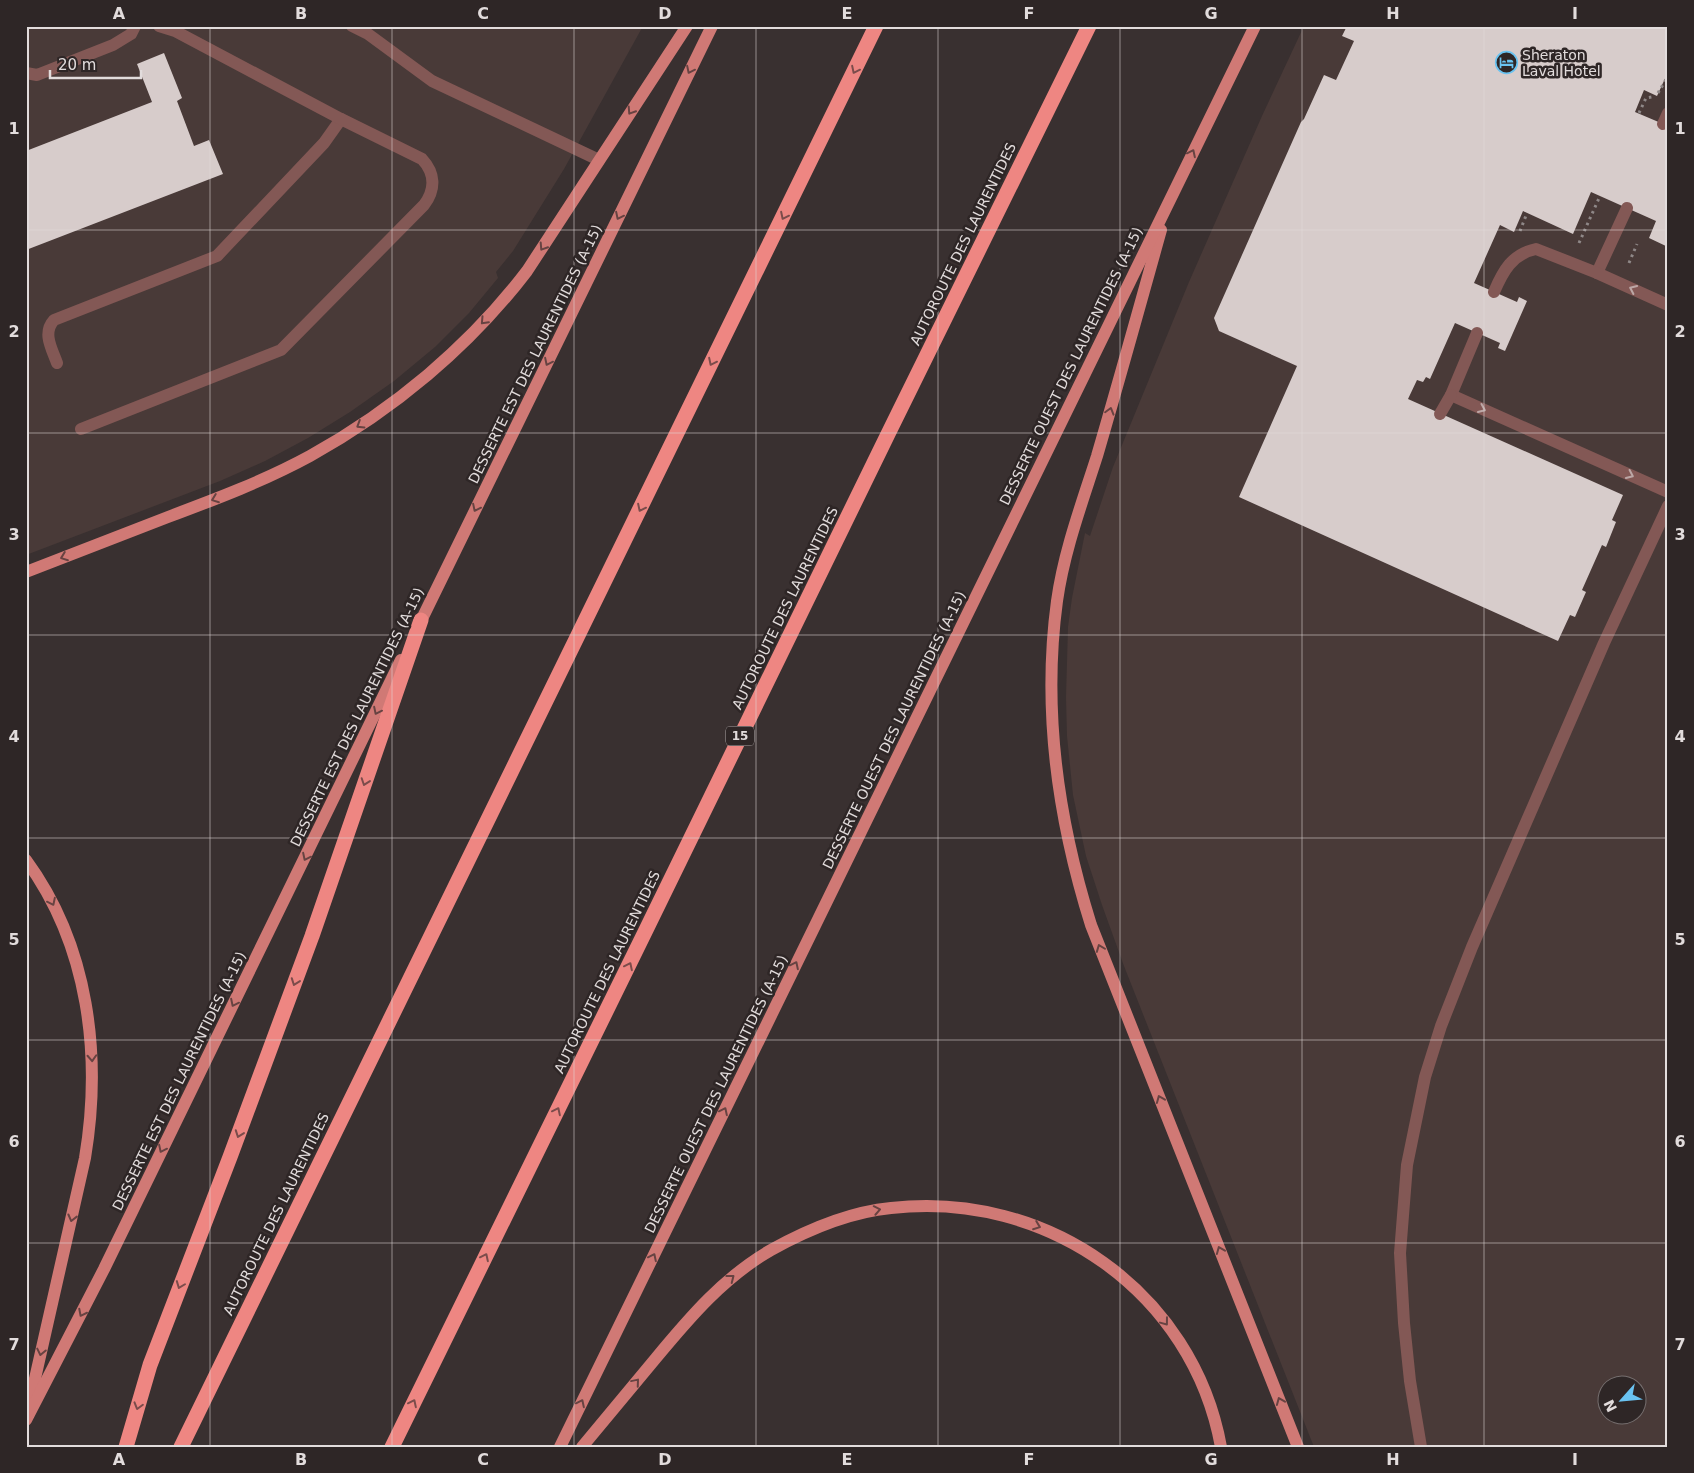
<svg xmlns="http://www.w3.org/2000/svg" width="1694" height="1473" viewBox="0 0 1694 1473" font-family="'DejaVu Sans',sans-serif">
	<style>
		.built { fill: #493a38; fill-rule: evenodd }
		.building { fill: #d7cccb }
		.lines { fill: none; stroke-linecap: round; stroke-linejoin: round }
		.path { stroke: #8f8888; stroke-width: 3; stroke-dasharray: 2.5 4; stroke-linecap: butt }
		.service { stroke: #835855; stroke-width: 12 }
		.primary { stroke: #d07975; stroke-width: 12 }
		.motorway { stroke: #ee8682; stroke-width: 15 }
		.oneway { stroke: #674342 }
		.oneway2 { stroke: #7b4c4b }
		.oneway3 { stroke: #bca7a6 }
		.grid { fill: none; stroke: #e2dcdc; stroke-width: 1; stroke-opacity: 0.55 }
		.labels { text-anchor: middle; stroke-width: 5; stroke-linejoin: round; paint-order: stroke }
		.shield { fill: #2e2626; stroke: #aca5a5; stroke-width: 1 }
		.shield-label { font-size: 12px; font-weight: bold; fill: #e2dcdc }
		.poi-label { font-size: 14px; fill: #e2dcdc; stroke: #2e2626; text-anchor: start }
		.street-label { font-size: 14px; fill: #e2dcdc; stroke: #2e2626 }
		.neatline { fill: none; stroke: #e2dcdc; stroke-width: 2 }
		.grid-label { font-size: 16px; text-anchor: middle; font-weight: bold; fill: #e2dcdc }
	</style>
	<rect width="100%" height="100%" fill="#393030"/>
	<!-- built -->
	<g class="built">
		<polygon points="26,26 643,26 564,169 513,251 496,272 498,278 469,313 435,347 394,381 350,412 308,438 265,461 220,481 26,555"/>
		<path d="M1304 26H1668V1447H1314L1124 966 1102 905 1086 856 1073 795 1067 736 1066 697 1068 627 1072 598 1085 533 1090 536 1113 467 1189 282 1262 116ZM1606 1386H1636V1416H1606Z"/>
	</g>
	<!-- building -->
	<g class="building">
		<polygon points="1347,26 1668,26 1668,72 1657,96 1644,90 1635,112 1668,126 1668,247 1649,238 1656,221 1591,192 1573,234 1523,211 1514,232 1500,225 1474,283 1517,302 1519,297 1527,301 1505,351 1498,348 1500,343 1455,323 1430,379 1426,377 1423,382 1417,380 1408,399 1623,495 1612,520 1616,522 1606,547 1602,545 1582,590 1586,592 1575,617 1570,615 1558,641 1239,497 1297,366 1219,331 1214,318 1301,122 1304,119 1324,75 1336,80 1354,41 1342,36"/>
		<polygon points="164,53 182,98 177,101 194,146 209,140 223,174 26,250 26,151 152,102 137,64"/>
	</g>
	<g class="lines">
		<!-- path -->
		<g class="path">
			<polyline points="1658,93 1668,76"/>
			<polyline points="1639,113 1646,98 1652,97"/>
			<polyline points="1520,231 1527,213"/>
			<polyline points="1579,243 1600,196"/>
			<polyline points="1629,263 1637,244"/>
		</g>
		<!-- service -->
		<g class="service">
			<polyline points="352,26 368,34 432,81 599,160"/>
			<polyline points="26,73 37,75 113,45 131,34 135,26"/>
			<polyline points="1663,124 1668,113"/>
			<polyline points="1597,273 1627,208"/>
			<path d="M1494 292C1503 271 1512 254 1536 249L1597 273 1668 305"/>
			<polyline points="1477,333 1451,395 1668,492"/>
			<path d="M57 363C52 349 42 333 54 320L217 256 324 143 341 119"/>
			<polyline points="1440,414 1451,395"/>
			<path d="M81 429 281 350 424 205C436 189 435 173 422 159L341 119 175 31 159 26"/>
			<polyline points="1421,1447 1410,1381 1404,1323 1400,1253 1407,1165 1425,1077 1441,1026 1472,947 1604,643 1668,506"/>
		</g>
		<!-- primary -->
		<g class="primary">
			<path d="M1161 230C1140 305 1119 381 1097 456 1082 503 1064 551 1057 601 1042 711 1058 820 1091 925L1298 1447"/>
			<path d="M26 572C73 554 120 536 168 517 216 499 264 481 310 456 393 410 469 347 527 271L687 26"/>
			<polyline points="417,629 712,26"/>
			<path d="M26 860C89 946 102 1056 85 1158L29 1405"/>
			<polyline points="26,1420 104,1269 401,660"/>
			<polyline points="560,1447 1255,26"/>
			<path d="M582 1447C607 1417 631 1388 656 1358 690 1317 724 1277 771 1250 807 1230 849 1212 891 1208 1046 1190 1193 1292 1221 1447"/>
		</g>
		<!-- motorway -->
		<g class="motorway">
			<polyline points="126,1447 150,1365 230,1157 312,936 421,620"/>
			<polyline points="181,1447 876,26"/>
			<polyline points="392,1447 645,932 889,432 1089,26"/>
		</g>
	</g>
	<!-- one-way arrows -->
	<defs><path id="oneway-chevron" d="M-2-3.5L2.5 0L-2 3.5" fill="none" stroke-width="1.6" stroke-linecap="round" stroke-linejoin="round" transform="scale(1.25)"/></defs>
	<g class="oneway">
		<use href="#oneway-chevron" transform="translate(690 70) rotate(116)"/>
		<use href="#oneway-chevron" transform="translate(631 111) rotate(123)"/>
		<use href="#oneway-chevron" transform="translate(1192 153) rotate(-64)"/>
		<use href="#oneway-chevron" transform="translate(619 216) rotate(116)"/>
		<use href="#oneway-chevron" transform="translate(543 247) rotate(123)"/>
		<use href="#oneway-chevron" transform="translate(484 321) rotate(133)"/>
		<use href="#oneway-chevron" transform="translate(548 362) rotate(116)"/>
		<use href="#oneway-chevron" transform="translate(1110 411) rotate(-74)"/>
		<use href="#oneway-chevron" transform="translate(360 425) rotate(148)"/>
		<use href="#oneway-chevron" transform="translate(215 499) rotate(159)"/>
		<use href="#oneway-chevron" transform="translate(476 508) rotate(116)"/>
		<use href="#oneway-chevron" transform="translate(64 557) rotate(159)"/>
		<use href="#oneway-chevron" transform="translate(377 711) rotate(116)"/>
		<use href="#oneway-chevron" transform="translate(306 857) rotate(116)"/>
		<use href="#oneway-chevron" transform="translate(52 902) rotate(64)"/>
		<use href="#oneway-chevron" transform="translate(1100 948) rotate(-111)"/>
		<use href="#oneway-chevron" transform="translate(795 965) rotate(-64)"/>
		<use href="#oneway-chevron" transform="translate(234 1003) rotate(116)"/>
		<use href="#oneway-chevron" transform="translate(92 1058) rotate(87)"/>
		<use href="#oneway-chevron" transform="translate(1160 1099) rotate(-112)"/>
		<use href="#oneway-chevron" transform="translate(724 1111) rotate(-64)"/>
		<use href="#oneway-chevron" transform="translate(162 1149) rotate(116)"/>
		<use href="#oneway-chevron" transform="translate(877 1210) rotate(-11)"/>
		<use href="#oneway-chevron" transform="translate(72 1218) rotate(104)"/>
		<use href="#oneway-chevron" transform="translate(1037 1226) rotate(21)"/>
		<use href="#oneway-chevron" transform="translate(1220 1250) rotate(-112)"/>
		<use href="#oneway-chevron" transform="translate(653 1257) rotate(-64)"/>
		<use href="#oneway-chevron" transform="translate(731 1278) rotate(-38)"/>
		<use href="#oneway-chevron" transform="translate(82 1313) rotate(117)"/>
		<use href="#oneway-chevron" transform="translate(1165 1322) rotate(53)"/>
		<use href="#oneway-chevron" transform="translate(41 1352) rotate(102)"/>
		<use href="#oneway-chevron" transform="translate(636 1382) rotate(-50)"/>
		<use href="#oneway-chevron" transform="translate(1280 1401) rotate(-112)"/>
		<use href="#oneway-chevron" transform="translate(581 1403) rotate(-64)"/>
	</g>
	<g class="oneway2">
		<use href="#oneway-chevron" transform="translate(855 70) rotate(116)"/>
		<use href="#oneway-chevron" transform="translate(784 216) rotate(116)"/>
		<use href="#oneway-chevron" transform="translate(712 362) rotate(116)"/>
		<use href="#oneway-chevron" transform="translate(641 508) rotate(116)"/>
		<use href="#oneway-chevron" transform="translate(365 782) rotate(109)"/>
		<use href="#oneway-chevron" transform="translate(629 966) rotate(-64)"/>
		<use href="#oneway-chevron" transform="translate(295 982) rotate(110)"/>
		<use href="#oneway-chevron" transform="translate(557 1111) rotate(-64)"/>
		<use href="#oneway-chevron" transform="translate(239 1134) rotate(110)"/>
		<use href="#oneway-chevron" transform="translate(485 1257) rotate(-64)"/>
		<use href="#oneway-chevron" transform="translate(180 1285) rotate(111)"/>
		<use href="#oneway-chevron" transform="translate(413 1403) rotate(-64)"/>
		<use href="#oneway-chevron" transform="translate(138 1406) rotate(106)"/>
	</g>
	<g class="oneway3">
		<use href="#oneway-chevron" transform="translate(1633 289) rotate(-155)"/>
		<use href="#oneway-chevron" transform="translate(1482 409) rotate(24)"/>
		<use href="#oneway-chevron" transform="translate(1630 475) rotate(25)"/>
	</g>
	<!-- grid -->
	<path class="grid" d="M210 26V1447M392 26V1447M574 26V1447M756 26V1447M938 26V1447M1120 26V1447M1302 26V1447M1484 26V1447M26 230H1668M26 433H1668M26 635H1668M26 838H1668M26 1040H1668M26 1243H1668"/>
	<!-- icons -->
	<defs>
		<symbol id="hotel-ring" viewBox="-11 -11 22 22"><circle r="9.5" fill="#2e2626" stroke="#6ac3f1" stroke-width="1.5"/><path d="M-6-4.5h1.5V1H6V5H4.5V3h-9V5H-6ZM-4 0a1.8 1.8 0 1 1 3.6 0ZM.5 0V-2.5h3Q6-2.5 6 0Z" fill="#6ac3f1"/></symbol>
	</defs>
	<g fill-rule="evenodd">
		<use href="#hotel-ring" x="1494" y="50" width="25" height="25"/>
	</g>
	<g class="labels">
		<!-- shield labels -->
		<rect class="shield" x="726" y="726.5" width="28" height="19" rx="4"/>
		<g class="shield-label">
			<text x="740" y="740">15</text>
		</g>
		<!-- poi labels -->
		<g class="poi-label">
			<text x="1522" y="60">Sheraton<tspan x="1522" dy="16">Laval Hotel</tspan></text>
		</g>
		<!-- street labels -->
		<g class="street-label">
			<text transform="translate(963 244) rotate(-64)" y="5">AUTOROUTE DES LAURENTIDES</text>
			<text transform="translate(535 354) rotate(-64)" y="5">DESSERTE EST DES LAURENTIDES (A-15)</text>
			<text transform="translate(1071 366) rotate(-64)" y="5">DESSERTE OUEST DES LAURENTIDES (A-15)</text>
			<text transform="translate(785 608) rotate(-64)" y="5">AUTOROUTE DES LAURENTIDES</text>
			<text transform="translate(357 717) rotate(-64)" y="5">DESSERTE EST DES LAURENTIDES (A-15)</text>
			<text transform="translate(894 730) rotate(-64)" y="5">DESSERTE OUEST DES LAURENTIDES (A-15)</text>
			<text transform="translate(607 972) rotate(-64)" y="5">AUTOROUTE DES LAURENTIDES</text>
			<text transform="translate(179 1081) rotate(-64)" y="5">DESSERTE EST DES LAURENTIDES (A-15)</text>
			<text transform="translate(716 1094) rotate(-64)" y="5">DESSERTE OUEST DES LAURENTIDES (A-15)</text>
			<text transform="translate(276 1214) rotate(-64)" y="5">AUTOROUTE DES LAURENTIDES</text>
		</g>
	</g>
	<!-- border -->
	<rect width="1694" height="1473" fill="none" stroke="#2e2626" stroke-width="55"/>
	<!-- north arrow -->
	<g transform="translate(1622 1400) rotate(243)"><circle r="24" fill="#2e2626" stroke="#766f6f"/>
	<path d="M0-4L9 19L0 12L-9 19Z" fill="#6ac3f1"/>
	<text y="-8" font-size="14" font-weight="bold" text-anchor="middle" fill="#e2dcdc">N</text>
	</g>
	<!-- scale -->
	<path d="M50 70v8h91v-8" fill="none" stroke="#e2dcdc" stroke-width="2.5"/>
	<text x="58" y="70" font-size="15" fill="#e2dcdc" stroke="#2e2626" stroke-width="4" paint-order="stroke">20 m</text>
	<rect x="28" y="28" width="1638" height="1418" class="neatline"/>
	<g class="grid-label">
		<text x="119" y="19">A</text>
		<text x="301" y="19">B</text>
		<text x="483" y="19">C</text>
		<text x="665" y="19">D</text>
		<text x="847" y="19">E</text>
		<text x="1029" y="19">F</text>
		<text x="1211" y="19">G</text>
		<text x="1393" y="19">H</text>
		<text x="1575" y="19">I</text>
		<text x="14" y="134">1</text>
		<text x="1680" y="134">1</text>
		<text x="14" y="337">2</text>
		<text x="1680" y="337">2</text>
		<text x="14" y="540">3</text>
		<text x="1680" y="540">3</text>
		<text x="14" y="742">4</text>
		<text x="1680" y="742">4</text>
		<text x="14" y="945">5</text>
		<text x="1680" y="945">5</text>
		<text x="14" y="1147">6</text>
		<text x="1680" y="1147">6</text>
		<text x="14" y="1350">7</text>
		<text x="1680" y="1350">7</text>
		<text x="119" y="1465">A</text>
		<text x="301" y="1465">B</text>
		<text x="483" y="1465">C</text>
		<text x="665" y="1465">D</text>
		<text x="847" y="1465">E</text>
		<text x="1029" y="1465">F</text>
		<text x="1211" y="1465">G</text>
		<text x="1393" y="1465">H</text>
		<text x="1575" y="1465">I</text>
	</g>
</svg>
